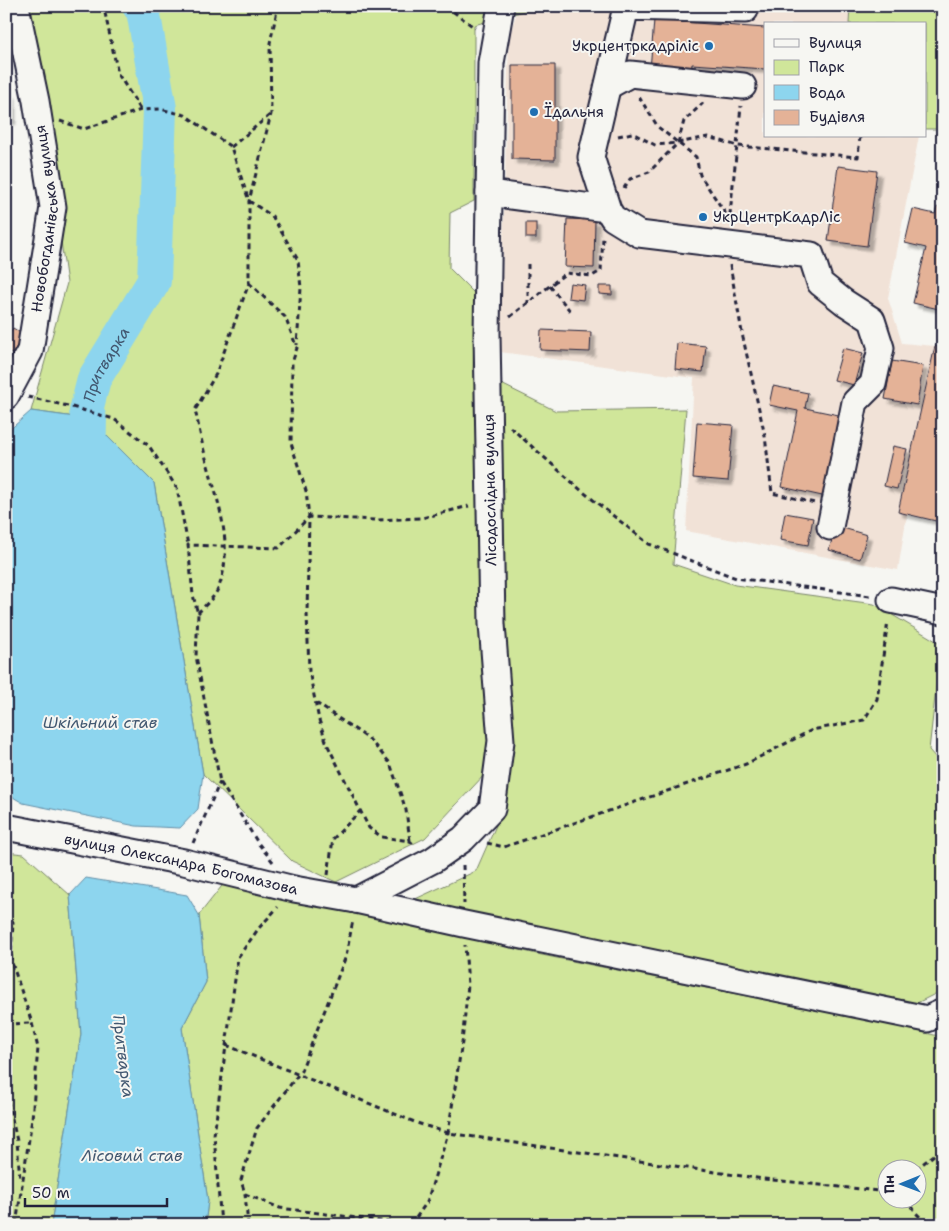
<svg xmlns="http://www.w3.org/2000/svg" width="949" height="1231" viewBox="0 0 949 1231" font-family="'Shantell Sans',sans-serif">
	<style>
		.built { fill: #f1e2d7 }
		.green { fill: #d0e69a; stroke: #79846a; fill-rule: evenodd }
		.water { fill: #8dd5ee; stroke: #628da6 }
		.lines { fill: none; stroke-linecap: round; stroke-linejoin: round }
		.river { stroke: #8dd5ee; stroke-width: 34 }
		.building { fill: #e4b297; stroke: #22223b; filter: url(#shadow) }
		.minor-casing { stroke: #22223b; stroke-width: 29 }
		.path { stroke: #22223b; stroke-width: 3; stroke-dasharray: 5 4; stroke-linecap: butt }
		.minor { stroke: #f6f6f2; stroke-width: 25 }
		.poi-dot { fill: #1f6fb2; stroke: #f6f6f2; stroke-width: 2 }
		.labels { text-anchor: middle; stroke-width: 4; stroke-linejoin: round; paint-order: stroke }
		.poi-label { font-size: 15px; fill: #22223b; stroke: #f6f6f2; text-anchor: start }
		.street-label { font-size: 15px; fill: #22223b; stroke: #f6f6f2 }
		.water-label { font-size: 16px; font-style: italic; fill: #425871; stroke: #f6f6f2 }
	</style>
	<defs>
		<filter id="shadow"><feDropShadow dx="4.5" dy="4.5" stdDeviation="1" flood-color="#0004"/></filter>
	</defs>
	<rect width="100%" height="100%" fill="#f6f6f2"/>
	<filter id="ink" filterUnits="userSpaceOnUse"><feTurbulence type="fractalNoise" baseFrequency=".02" numOctaves="2"/><feDisplacementMap in="SourceGraphic" scale="10" xChannelSelector="R" yChannelSelector="G"/><feConvolveMatrix kernelMatrix="1 2 1 2 8 2 1 2 1" color-interpolation-filters="sRGB"/></filter>
	<g filter="url(#ink)">
		<!-- built -->
		<polygon class="built" points="519,6 938,6 925,24 765,24 765,136 919,136 888,298 902,343 935,346 898,512 907,514 898,570 686,531 694,378 500,352 509,36"/>
		<!-- green -->
		<g class="green">
			<polygon points="6,6 542,6 474,25 474,201 450,213 449,268 475,294 473,370 556,411 686,409 673,564 735,585 874,604 941,644 929,750 943,766 943,990 911,1006 411,901 476,871 505,805 502,756 425,838 336,882 292,861 203,774 154,483 90,419 31,411 67,283 29,20"/>
			<polygon points="850,6 943,6 943,129 925,129 925,24 849,24"/>
			<polygon points="6,852 24,854 70,895 81,1034 51,1225 6,1225"/>
			<path d="M225 882 537 954 886 1024 943 1037V1225H205L208 1201 182 1028 206 982 199 915ZM886 1168H916V1198H886Z"/>
		</g>
		<!-- water -->
		<g class="water">
			<polygon points="31,411 90,419 154,483 203,774 198,809 180,828 136,826 23,803 6,793 6,433"/>
			<polygon points="86,878 187,895 199,915 206,982 182,1028 208,1201 205,1225 51,1225 81,1034 70,895"/>
		</g>
		<g class="lines">
			<!-- river -->
			<path class="river" id="s1" d="M89 464 90 419 86 411 94 379 154 281 160 109 143 10 139 6"/>
		</g>
		<!-- building -->
		<g class="building">
			<polygon points="654,20 765,28 765,69 692,64 691,73 650,70"/>
			<polygon points="512,65 555,65 555,160 512,159"/>
			<rect x="6" y="94" width="5" height="26"/>
			<polygon points="838,166 877,171 867,246 828,241"/>
			<polygon points="937,207 943,209 943,310 913,303 926,248 905,243 913,209 935,214"/>
			<polygon points="567,219 595,220 594,268 565,267"/>
			<rect x="526" y="223" width="10" height="15"/>
			<polygon points="570,283 585,285 583,300 568,298"/>
			<polygon points="599,286 612,286 612,295 599,294"/>
			<polygon points="13,328 24,335 12,354 6,350 6,338"/>
			<polygon points="541,330 591,332 590,352 540,350"/>
			<polygon points="677,343 706,346 703,372 675,369"/>
			<polygon points="935,346 943,348 943,491 936,521 898,512"/>
			<polygon points="843,348 863,353 854,385 834,380"/>
			<polygon points="892,361 923,366 917,405 885,399"/>
			<polygon points="773,386 808,393 805,408 848,417 831,498 782,487 798,411 769,405"/>
			<polygon points="697,422 733,425 728,481 693,478"/>
			<polygon points="893,446 907,449 897,489 884,486"/>
			<polygon points="785,513 813,518 808,545 780,540"/>
			<polygon points="836,526 867,535 860,559 829,550"/>
		</g>
		<g class="lines">
			<defs>
				<g id="minor">
					<polyline points="745,6 745,10 626,7 591,157 608,210 613,218 639,234 811,255 820,283 844,302 872,320 881,348 873,384 855,402 830,527"/>
					<polyline points="608,86 630,74 743,86"/>
					<polyline points="489,193 599,208"/>
					<path id="s2" d="M6 396 30 351 53 207 36 101 16 6"/>
					<polyline points="891,600 943,611"/>
					<path id="s3" d="M6 827 184 862 294 889 356 900 464 924 927 1019 943 1012"/>
					<polyline points="356,900 433,860 463,839 492,809 501,741 492,624 487,334 491,63 501,6"/>
				</g>
			</defs>
			<!-- minor casing -->
			<use href="#minor" class="minor-casing"/>
			<!-- path -->
			<g class="path">
				<polyline points="99,6 105,13 118,74 141,110"/>
				<polyline points="446,6 475,28"/>
				<polyline points="581,6 606,7"/>
				<polyline points="639,97 658,127 696,157 700,175 729,219"/>
				<polyline points="60,121 84,129 141,110 160,109 185,115 231,147 249,201 272,216 298,260 301,288 297,345"/>
				<polyline points="618,136 632,133 655,145 678,143 708,137 738,146 858,157 860,136"/>
				<polyline points="231,147 271,114"/>
				<polyline points="624,188 630,179 649,172 678,143 684,121 703,103"/>
				<polyline points="729,224 741,106"/>
				<polyline points="528,264 528,303"/>
				<polyline points="730,265 743,338 765,436 772,493 815,503"/>
				<polyline points="249,283 285,317 297,348 292,363 291,443 306,491 309,517 307,613 309,671 319,720 327,744 369,828 382,837 410,841 415,846"/>
				<polyline points="550,286 571,312"/>
				<polyline points="510,317 566,273 592,276 601,271 603,237"/>
				<polyline points="28,397 72,407 114,419 149,446 177,488 188,545"/>
				<polyline points="510,427 582,491 649,544 736,578 870,596"/>
				<path d="M198 613C204 606 214 598 218 589 235 548 218 502 207 462 202 445 199 427 195 410L216 374 249 283V201L271 114 270 43 278 6"/>
				<polyline points="316,703 369,739 390,763 406,810 410,841"/>
				<polyline points="193,843 220,782"/>
				<polyline points="487,843 504,847 746,764 812,730 864,720 877,699 888,621"/>
				<polyline points="273,862 258,843 220,782 196,656 198,614 193,595 188,545 279,548 309,517 377,520 422,518 469,506"/>
				<polyline points="463,865 464,904"/>
				<polyline points="328,875 333,839 361,810"/>
				<polyline points="6,912 13,922 11,960 32,1023 38,1048 32,1119 16,1225"/>
				<polyline points="6,1024 32,1023"/>
				<polyline points="226,1045 417,1123 448,1133 763,1179 879,1191 886,1188"/>
				<polyline points="6,1092 17,1141 20,1180"/>
				<polyline points="916,1169 943,1148"/>
				<polyline points="245,1194 280,1208 412,1225"/>
				<polyline points="907,1198 916,1213 928,1225"/>
				<polyline points="221,1225 214,1135 238,957 259,928 278,907"/>
				<polyline points="248,1225 245,1194 241,1180 257,1128 301,1071 346,956 353,920"/>
				<polyline points="411,1225 427,1202 448,1133 462,1042 468,985 465,945"/>
			</g>
			<!-- minor -->
			<use href="#minor" class="minor"/>
		</g>
	</g>
	<!-- markers -->
	<g class="poi-dot">
		<circle cx="709" cy="46" r="5"/>
		<circle cx="534" cy="112" r="5"/>
		<circle cx="703" cy="217" r="5"/>
	</g>
	<g class="labels">
		<!-- poi labels -->
		<g class="poi-label">
			<text x="699" y="51" text-anchor="end">Укрцентркадріліс</text>
			<text x="544" y="117">Їдальня</text>
			<text x="713" y="222">УкрЦентрКадрЛіс</text>
		</g>
		<!-- street labels -->
		<g class="street-label">
			<text dy="5" stroke="none"><textPath href="#s2" startOffset="185">Новобогданівська вулиця</textPath></text>
			<text transform="translate(490 490) rotate(-91)" y="5">Лісодослідна вулиця</text>
			<text dy="5" stroke="none"><textPath href="#s3" startOffset="179">вулиця Олександра Богомазова</textPath></text>
		</g>
		<!-- water labels -->
		<g class="water-label">
			<text dy="6" stroke="none"><textPath href="#s1" startOffset="105">Притварка</textPath></text>
			<text x="100" y="728">Шкільний став</text>
			<text transform="translate(124 1056) rotate(83)" y="6">Притварка</text>
			<text x="132" y="1161">Лісовий став</text>
		</g>
	</g>
	<!-- margin -->
	<rect width="949" height="1231" fill="none" stroke="#f6f6f2" stroke-width="25"/>
	<rect x="12" y="12" width="924" height="1206" fill="none" stroke="#22223b" stroke-width="2" filter="url(#ink)"/>
	<!-- legend -->
	<rect x="764" y="22" width="162" height="115" fill="#f6f6f2" stroke="#a1a1a9"/>
	<rect x="774" y="39" width="25" height="8" fill="#f6f6f2" stroke="#a1a1a9"/>
	<text x="809" y="48" font-size="15" fill="#22223b">Вулиця</text>
	<rect x="774" y="60" width="25" height="15" fill="#d0e69a" stroke="#a1a1a9"/>
	<text x="809" y="72" font-size="15" fill="#22223b">Парк</text>
	<rect x="774" y="85" width="25" height="15" fill="#8dd5ee" stroke="#a1a1a9"/>
	<text x="809" y="98" font-size="15" fill="#22223b">Вода</text>
	<rect x="774" y="110" width="25" height="15" fill="#e4b297" stroke="#a1a1a9"/>
	<text x="809" y="122" font-size="15" fill="#22223b">Будівля</text>
	<!-- north arrow -->
	<g transform="translate(902 1184) rotate(269)"><circle r="24" fill="#f6f6f2" stroke="#a1a1a9"/>
	<path d="M0-4L9 19L0 12L-9 19Z" fill="#1f6fb2"/>
	<text y="-8" font-size="14" font-weight="bold" text-anchor="middle" fill="#22223b">Пн</text>
	</g>
	<!-- scale -->
	<path d="M25 1198v8h142v-8" fill="none" stroke="#22223b" stroke-width="2.5"/>
	<text x="32" y="1198" font-size="15" fill="#22223b" stroke="#f6f6f2" stroke-width="4" paint-order="stroke">50 m</text>
</svg>
